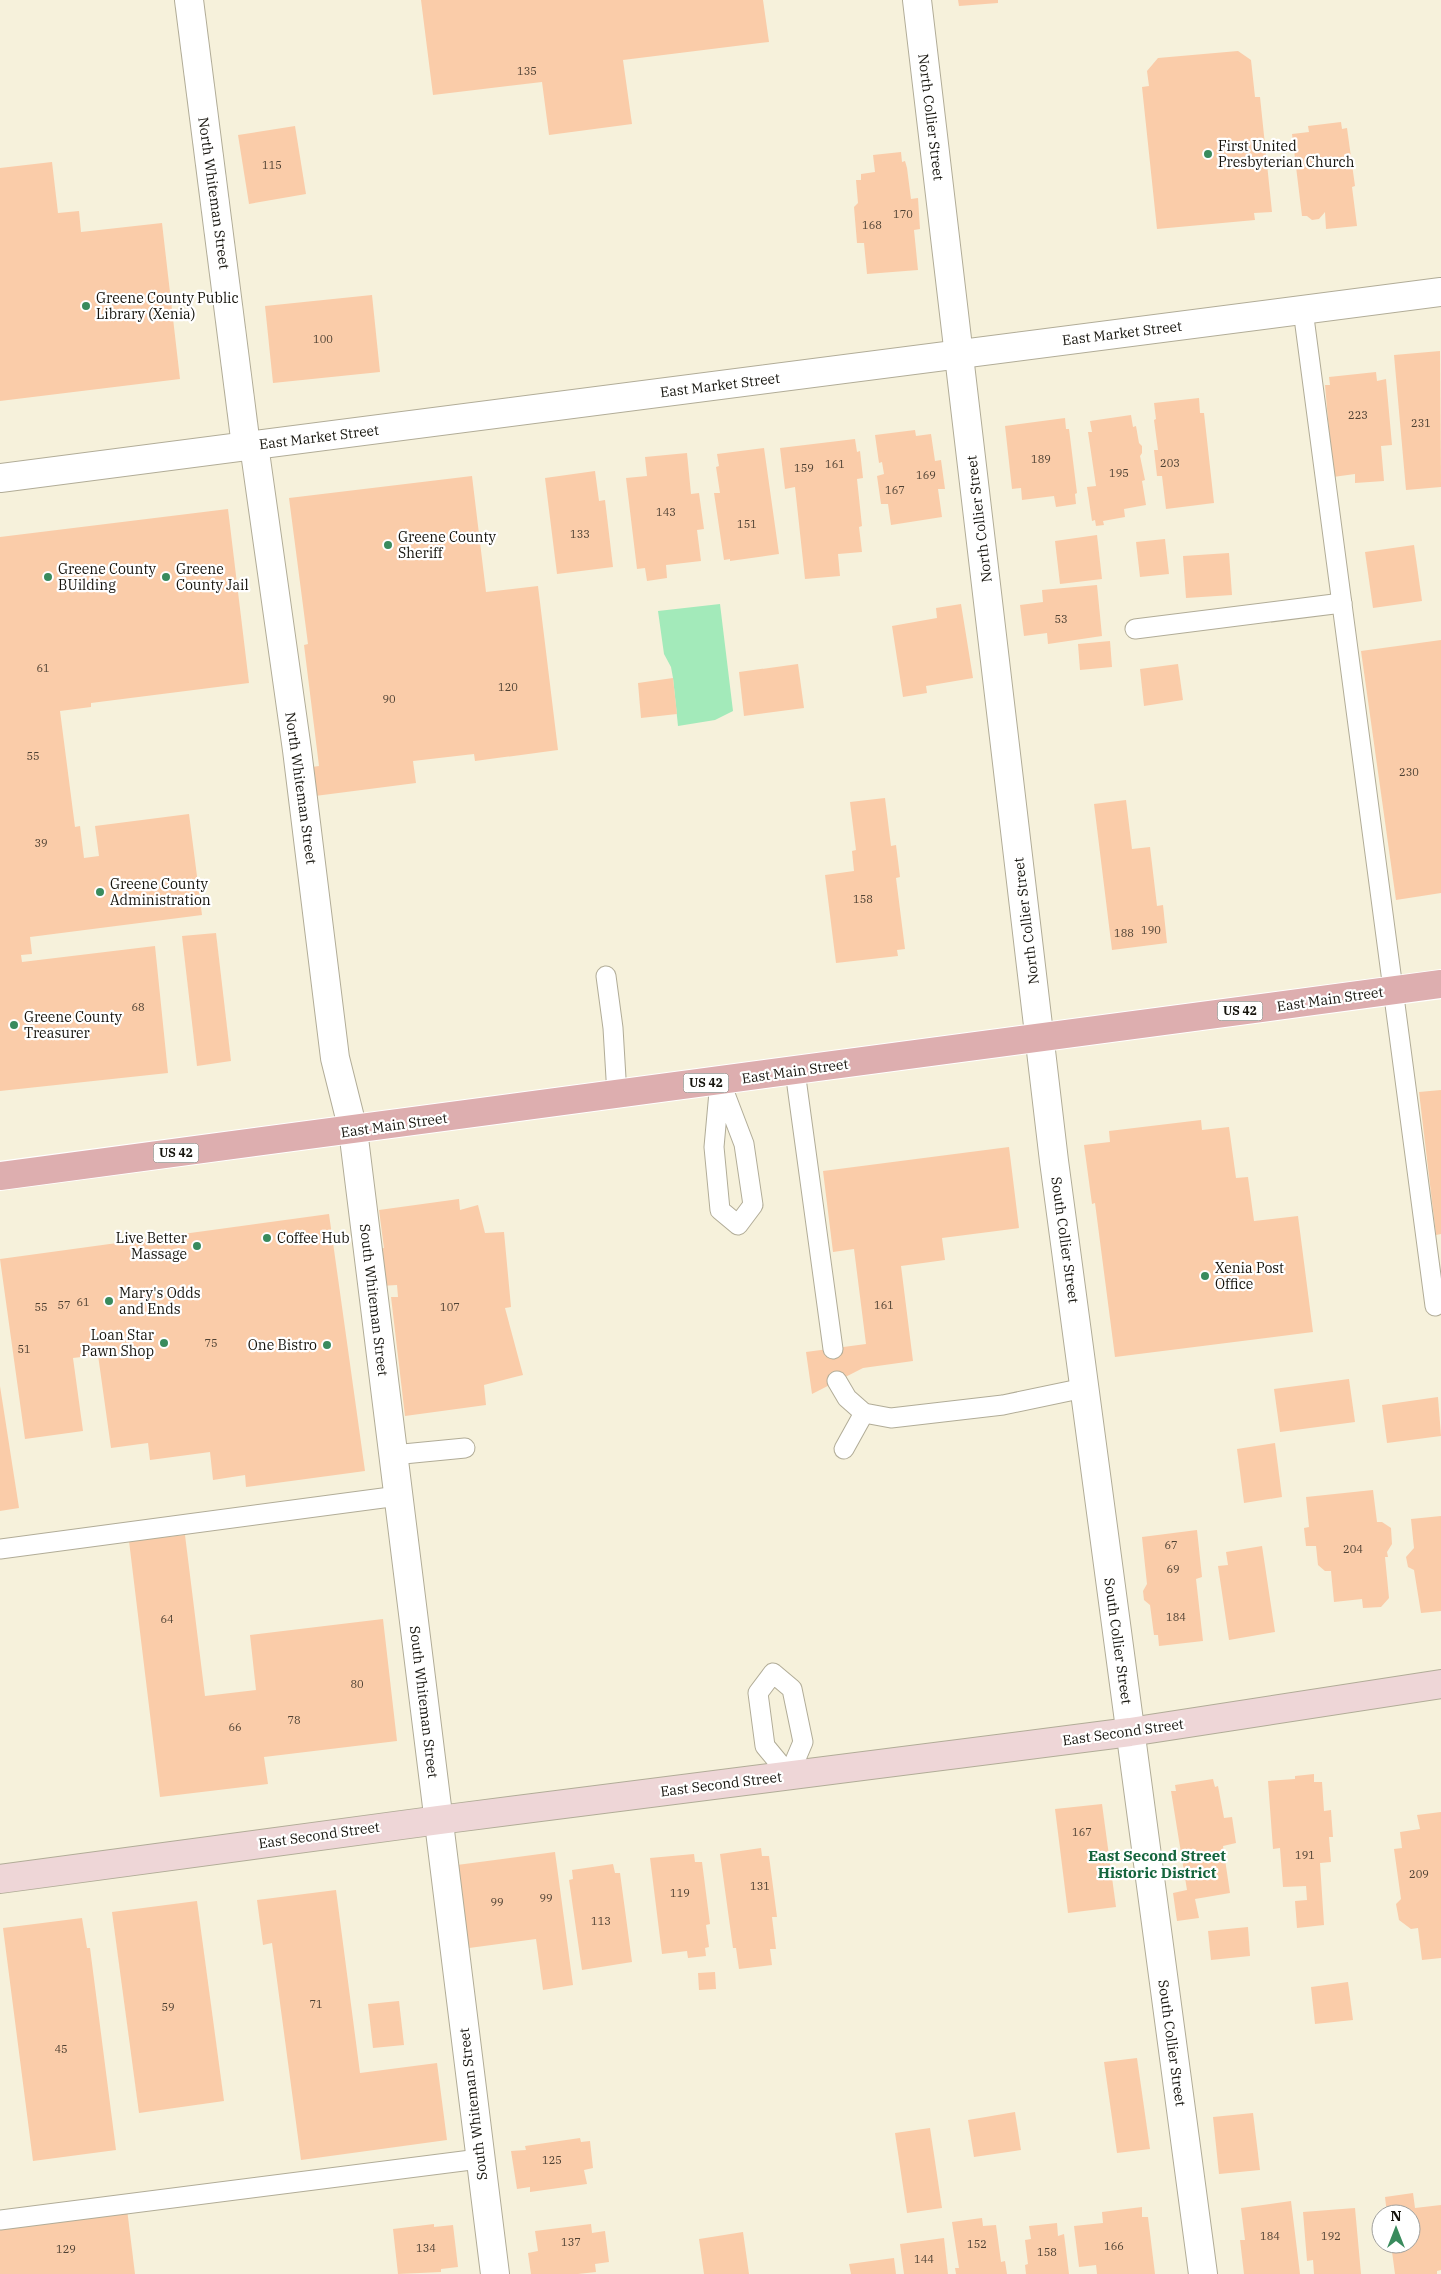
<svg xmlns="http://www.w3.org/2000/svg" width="1441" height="2274" viewBox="0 0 1441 2274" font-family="'IBM Plex Serif',serif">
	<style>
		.green { fill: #a3eaba }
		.building { fill: #facca9 }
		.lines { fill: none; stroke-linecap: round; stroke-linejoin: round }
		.lane-casing { stroke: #b1ac97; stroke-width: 21 }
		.street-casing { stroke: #b1ac97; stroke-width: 30 }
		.secondary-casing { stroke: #b1ac97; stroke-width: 30 }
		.primary-casing { stroke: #fff; stroke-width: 30 }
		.lane { stroke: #fff; stroke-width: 19 }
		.street { stroke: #fff; stroke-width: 28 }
		.secondary { stroke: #eed6d7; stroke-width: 28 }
		.primary { stroke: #ddaeaf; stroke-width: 28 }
		.poi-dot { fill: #398b5d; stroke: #fff; stroke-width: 2 }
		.labels { text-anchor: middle; stroke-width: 4.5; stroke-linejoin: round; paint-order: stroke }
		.number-label { font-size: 11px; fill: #4e4133 }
		.shield { fill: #fff; stroke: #5b5a55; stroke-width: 1 }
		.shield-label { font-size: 12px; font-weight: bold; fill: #15130c }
		.street-label { font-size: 14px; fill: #15130c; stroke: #fff }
		.poi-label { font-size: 14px; fill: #15130c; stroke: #fff; text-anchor: start }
		.neighbourhood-label { font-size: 15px; font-weight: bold; fill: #15653d; stroke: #fff }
	</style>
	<rect width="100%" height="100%" fill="#f6f1db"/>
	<!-- green -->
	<polygon class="green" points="720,604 733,711 715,720 678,726 673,678 671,667 664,654 658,611"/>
	<!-- building -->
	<g class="building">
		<polygon points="421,0 763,0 769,42 623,60 632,124 549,135 542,82 433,95"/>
		<polygon points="958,0 998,0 998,3 959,6"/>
		<polygon points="1238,51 1251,60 1255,97 1260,97 1272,212 1254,213 1255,220 1157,229 1142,87 1149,86 1147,71 1158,58"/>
		<polygon points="1341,122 1342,129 1347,128 1355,186 1352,187 1357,226 1326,229 1325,212 1319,219 1312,220 1307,216 1302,216 1292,134 1309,132 1308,126"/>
		<polygon points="295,126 306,194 249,204 238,135"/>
		<polygon points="901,152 902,162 905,161 907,168 911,199 918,198 920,229 914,230 918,270 867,274 864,243 857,243 854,207 858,203 856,180 861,180 861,174 875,172 873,155"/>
		<polygon points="52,162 58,213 79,211 81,232 162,223 180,379 0,401 0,168"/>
		<polygon points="372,295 380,372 273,383 265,306"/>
		<polygon points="1440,351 1441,487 1406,490 1394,355"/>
		<polygon points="1376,372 1377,381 1386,379 1392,445 1381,446 1384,481 1355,483 1355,474 1333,477 1325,385 1330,385 1329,377"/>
		<polygon points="1199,398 1200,413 1204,413 1214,503 1166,509 1162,476 1157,476 1154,450 1158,450 1154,420 1156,419 1154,403"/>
		<polygon points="1131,415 1133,427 1136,426 1139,443 1142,446 1142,453 1140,456 1145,480 1142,481 1146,505 1124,509 1125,517 1103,521 1104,525 1096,526 1095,520 1092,521 1087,487 1096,486 1088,432 1092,432 1090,421"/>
		<polygon points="1065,418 1066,429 1069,429 1077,493 1075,494 1076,504 1056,507 1054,496 1022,500 1021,488 1012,489 1005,426"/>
		<polygon points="915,430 916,436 931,434 935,461 941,460 945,489 938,489 942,517 891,525 888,504 881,504 877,476 884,474 882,462 879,463 875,435"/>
		<polygon points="855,439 857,452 860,451 863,478 857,479 862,526 859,527 862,552 838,554 840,576 805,579 795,487 785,489 780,448"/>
		<polygon points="764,448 779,554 730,561 730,559 724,560 714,493 720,493 716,467 719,466 717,454"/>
		<polygon points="687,453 691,494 699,493 704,529 697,530 701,561 666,565 667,578 647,581 645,568 637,569 626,478 647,476 645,457"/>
		<polygon points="595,471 599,501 605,500 613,567 557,574 545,478"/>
		<polygon points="472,476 486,592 538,586 558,750 475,761 474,754 413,761 416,783 315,796 312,767 319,766 304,645 308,644 289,498"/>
		<polygon points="228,509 249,683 91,703 91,707 60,711 75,827 80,826 84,858 99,856 95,826 189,814 202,915 30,937 32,954 21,955 22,962 155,946 168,1073 0,1091 0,537"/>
		<polygon points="1097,535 1102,579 1060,584 1055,541"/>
		<polygon points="1165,539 1169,574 1140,577 1136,542"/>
		<polygon points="1414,545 1422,601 1373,608 1365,552"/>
		<polygon points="1229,553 1232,595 1186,598 1183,556"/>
		<polygon points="1097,585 1102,636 1048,644 1047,633 1024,636 1020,605 1043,602 1042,590"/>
		<polygon points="961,604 973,678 926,686 927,693 903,697 892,626 937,618 936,608"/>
		<polygon points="1441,640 1441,893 1396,900 1361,651"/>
		<polygon points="1110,641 1112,667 1080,670 1078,644"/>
		<polygon points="798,664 804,708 744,716 739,672"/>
		<polygon points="1178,664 1183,700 1144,706 1140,669"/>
		<polygon points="673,678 677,714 641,718 638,683"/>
		<polygon points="885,798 891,846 896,845 900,877 896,878 905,949 897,950 898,956 836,963 825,875 854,871 852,851 856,850 850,802"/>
		<polygon points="1126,800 1132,849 1150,847 1157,906 1163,905 1167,943 1112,950 1094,804"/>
		<polygon points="216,933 231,1061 197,1066 182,936"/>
		<polygon points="1441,1090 1441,1234 1436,1235 1419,1092"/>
		<polygon points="1201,1120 1202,1130 1229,1127 1236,1178 1248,1177 1254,1221 1298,1216 1313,1332 1115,1357 1095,1203 1092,1204 1084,1145 1110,1142 1109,1131"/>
		<polygon points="1009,1147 1019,1228 942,1238 945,1260 901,1266 913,1361 863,1368 812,1394 806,1352 866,1344 854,1249 833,1252 823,1171"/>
		<polygon points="459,1199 460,1210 478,1205 485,1233 504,1232 511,1307 505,1308 523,1375 484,1385 486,1405 405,1416 391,1297 398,1297 397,1285 380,1286 376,1249 384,1248 379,1210"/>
		<polygon points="329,1214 365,1471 246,1487 245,1475 213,1480 210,1452 150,1460 148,1443 111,1448 98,1355 73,1358 83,1431 25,1439 0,1259"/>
		<polygon points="1349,1379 1355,1422 1280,1432 1274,1389"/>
		<polygon points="0,1386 19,1508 0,1511"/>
		<polygon points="1438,1397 1441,1436 1387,1443 1382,1405"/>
		<polygon points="1275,1443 1282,1497 1244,1503 1237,1449"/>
		<polygon points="1373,1490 1377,1522 1382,1522 1391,1528 1392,1544 1387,1552 1388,1557 1385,1557 1389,1598 1381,1607 1363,1608 1362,1599 1334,1602 1331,1571 1325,1571 1318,1565 1316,1546 1306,1546 1304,1528 1309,1527 1306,1497"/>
		<polygon points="1441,1516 1441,1611 1421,1613 1414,1570 1408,1567 1406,1557 1414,1548 1411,1519"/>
		<polygon points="1197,1530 1202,1577 1196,1579 1203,1641 1159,1646 1158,1635 1154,1635 1150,1605 1144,1600 1143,1591 1147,1584 1142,1537"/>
		<polygon points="185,1535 205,1696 256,1690 250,1635 383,1619 397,1741 264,1757 268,1784 160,1797 129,1541"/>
		<polygon points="1262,1546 1275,1632 1229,1640 1218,1566 1228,1565 1226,1552"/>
		<polygon points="1314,1774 1314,1782 1322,1782 1324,1811 1331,1810 1333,1837 1329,1837 1331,1862 1320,1863 1324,1925 1297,1928 1295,1901 1307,1900 1306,1886 1283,1887 1280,1848 1273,1849 1268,1781 1295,1779 1295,1776"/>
		<polygon points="1213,1779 1215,1787 1218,1786 1224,1818 1232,1817 1236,1843 1223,1846 1230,1893 1195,1899 1199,1918 1177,1921 1173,1893 1187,1890 1171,1791 1176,1791 1175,1785"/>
		<polygon points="1102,1804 1116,1907 1068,1913 1055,1809"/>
		<polygon points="1441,1812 1441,1958 1422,1960 1418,1928 1411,1929 1399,1920 1396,1904 1401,1899 1394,1849 1402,1848 1400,1832 1420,1829 1417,1815"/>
		<polygon points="761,1848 762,1856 769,1856 777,1917 772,1917 776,1949 770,1949 772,1965 739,1969 736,1948 733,1948 720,1854"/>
		<polygon points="555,1852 573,1985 543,1990 536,1939 469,1948 457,1865"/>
		<polygon points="694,1854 695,1862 702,1862 710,1924 706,1925 709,1947 705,1948 706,1956 688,1958 687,1951 662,1954 650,1858"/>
		<polygon points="613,1864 615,1873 620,1873 632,1962 582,1970 569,1880 573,1879 572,1870"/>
		<polygon points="336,1890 360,2073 437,2063 447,2140 301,2160 272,1943 263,1945 257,1900"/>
		<polygon points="197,1901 224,2101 139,2113 112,1912"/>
		<polygon points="82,1918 87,1948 90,1948 116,2150 33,2161 3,1928"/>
		<polygon points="1248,1927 1250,1956 1211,1960 1208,1931"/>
		<polygon points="715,1972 716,1989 699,1990 698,1973"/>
		<polygon points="1348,1982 1353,2020 1315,2024 1311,1987"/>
		<polygon points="399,2001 404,2045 373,2048 368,2004"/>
		<polygon points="1137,2058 1150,2149 1117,2153 1104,2062"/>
		<polygon points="1015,2112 1021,2150 974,2157 968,2120"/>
		<polygon points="1253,2113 1260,2170 1219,2174 1213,2117"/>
		<polygon points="930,2128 942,2208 907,2213 895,2133"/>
		<polygon points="580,2138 581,2142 590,2141 593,2168 584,2170 587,2184 530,2192 530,2187 517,2189 511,2151 526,2150 525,2146"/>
		<polygon points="1413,2193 1415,2208 1441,2205 1441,2270 1437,2271 1437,2274 1395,2274 1391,2244 1411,2244 1411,2214 1387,2214 1385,2197"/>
		<polygon points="1291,2201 1300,2274 1244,2274 1240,2240 1245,2240 1241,2208"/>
		<polygon points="1142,2207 1142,2217 1148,2217 1155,2274 1097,2274 1096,2265 1079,2267 1074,2226 1103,2223 1102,2212"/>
		<polygon points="1355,2208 1361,2274 1314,2274 1313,2260 1307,2261 1303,2212"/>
		<polygon points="127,2209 135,2274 0,2274 0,2224"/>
		<polygon points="982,2218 983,2226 996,2225 1001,2262 1005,2261 1007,2274 956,2274 955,2268 959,2268 952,2222"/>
		<polygon points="1057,2223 1058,2236 1064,2234 1069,2274 1026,2274 1025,2265 1028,2264 1025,2240 1031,2239 1029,2226"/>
		<polygon points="434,2224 434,2227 453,2225 458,2267 441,2269 441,2272 398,2274 393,2229"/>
		<polygon points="591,2224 592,2233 605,2231 609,2262 595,2264 596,2272 578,2274 531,2274 528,2253 538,2251 535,2231"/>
		<polygon points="743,2232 749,2274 704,2274 699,2239"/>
		<polygon points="944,2238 948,2274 904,2274 900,2244"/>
		<polygon points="894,2258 896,2274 851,2274 849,2264"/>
	</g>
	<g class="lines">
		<defs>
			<g id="lane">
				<polyline points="1303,310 1435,1306"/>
				<polyline points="1135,629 1342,603"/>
				<polyline points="606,976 613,1028 617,1095"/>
				<polyline points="795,1071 833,1349"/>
				<polygon points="720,1081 744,1144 753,1205 738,1225 720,1210 714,1147"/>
				<polyline points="837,1381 847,1398 864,1413 891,1418 1003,1405 1084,1388"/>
				<polyline points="844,1449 864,1413"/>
				<polyline points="393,1455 465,1448"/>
				<polyline points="0,1549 398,1496"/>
				<polygon points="773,1673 792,1689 803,1742 789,1775 765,1746 758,1693"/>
				<polyline points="0,2220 479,2159"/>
			</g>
			<g id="street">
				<polyline points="189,0 246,446"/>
				<polyline points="917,0 1054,1161 1203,2274"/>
				<polyline points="254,445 297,750 335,1058 353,1130 495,2274"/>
				<polyline points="0,478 1441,292"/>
			</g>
			<polyline id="secondary" points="0,1879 439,1820 1130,1732 1441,1684"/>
			<polyline id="primary" points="0,1176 1441,984"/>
		</defs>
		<!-- lane casing -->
		<use href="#lane" class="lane-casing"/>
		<!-- street casing -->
		<use href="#street" class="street-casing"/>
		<!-- secondary casing -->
		<use href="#secondary" class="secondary-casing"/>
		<!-- primary casing -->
		<use href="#primary" class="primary-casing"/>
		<!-- lane -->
		<use href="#lane" class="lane"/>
		<!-- street -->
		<use href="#street" class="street"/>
		<!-- secondary -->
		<use href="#secondary" class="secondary"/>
		<!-- primary -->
		<use href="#primary" class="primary"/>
	</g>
	<!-- markers -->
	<g class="poi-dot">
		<circle cx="1208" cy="154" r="5"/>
		<circle cx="86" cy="306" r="5"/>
		<circle cx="388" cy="545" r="5"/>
		<circle cx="48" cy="577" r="5"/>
		<circle cx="166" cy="577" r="5"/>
		<circle cx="100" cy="892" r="5"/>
		<circle cx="14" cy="1025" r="5"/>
		<circle cx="267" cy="1238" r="5"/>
		<circle cx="197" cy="1246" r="5"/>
		<circle cx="1205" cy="1276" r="5"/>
		<circle cx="109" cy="1301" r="5"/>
		<circle cx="164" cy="1343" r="5"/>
		<circle cx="327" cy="1345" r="5"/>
	</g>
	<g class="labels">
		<!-- number labels -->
		<g class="number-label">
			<text x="527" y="75">135</text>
			<text x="272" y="169">115</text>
			<text x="903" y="218">170</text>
			<text x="872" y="229">168</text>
			<text x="323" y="343">100</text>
			<text x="1358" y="419">223</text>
			<text x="1421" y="427">231</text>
			<text x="1041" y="463">189</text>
			<text x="1170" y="467">203</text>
			<text x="835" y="468">161</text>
			<text x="804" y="472">159</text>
			<text x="1119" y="477">195</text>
			<text x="926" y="479">169</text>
			<text x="895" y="494">167</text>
			<text x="666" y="516">143</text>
			<text x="747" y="528">151</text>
			<text x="580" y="538">133</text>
			<text x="1061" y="623">53</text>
			<text x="43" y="672">61</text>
			<text x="508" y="691">120</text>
			<text x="389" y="703">90</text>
			<text x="33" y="760">55</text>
			<text x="1409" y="776">230</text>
			<text x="41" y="847">39</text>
			<text x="863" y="903">158</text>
			<text x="1151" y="934">190</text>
			<text x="1124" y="937">188</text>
			<text x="138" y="1011">68</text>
			<text x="83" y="1306">61</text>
			<text x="64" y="1309">57</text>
			<text x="884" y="1309">161</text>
			<text x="41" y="1311">55</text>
			<text x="450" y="1311">107</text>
			<text x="211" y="1347">75</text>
			<text x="24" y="1353">51</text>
			<text x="1171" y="1549">67</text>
			<text x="1353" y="1553">204</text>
			<text x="1173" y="1573">69</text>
			<text x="1176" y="1621">184</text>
			<text x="167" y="1623">64</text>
			<text x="357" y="1688">80</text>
			<text x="294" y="1724">78</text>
			<text x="235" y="1731">66</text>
			<text x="1082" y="1836">167</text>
			<text x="1305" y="1859">191</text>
			<text x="1419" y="1878">209</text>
			<text x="760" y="1890">131</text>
			<text x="680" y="1897">119</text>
			<text x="546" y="1902">99</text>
			<text x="497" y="1906">99</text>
			<text x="601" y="1925">113</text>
			<text x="316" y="2008">71</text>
			<text x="168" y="2011">59</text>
			<text x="61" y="2053">45</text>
			<text x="552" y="2164">125</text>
			<text x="1270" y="2240">184</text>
			<text x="1331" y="2240">192</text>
			<text x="571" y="2246">137</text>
			<text x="977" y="2248">152</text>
			<text x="1114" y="2250">166</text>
			<text x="426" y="2252">134</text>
			<text x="66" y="2253">129</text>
			<text x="1047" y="2256">158</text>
			<text x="924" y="2263">144</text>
		</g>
		<!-- shield labels -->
		<g class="shield">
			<rect x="1217.5" y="1001.5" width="45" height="19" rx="4"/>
			<rect x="683.5" y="1073.5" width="45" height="19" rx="4"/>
			<rect x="153.5" y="1143.5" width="45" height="19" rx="4"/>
		</g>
		<g class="shield-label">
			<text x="1240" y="1015">US 42</text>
			<text x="706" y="1087">US 42</text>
			<text x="176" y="1157">US 42</text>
		</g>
		<!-- street labels -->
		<g class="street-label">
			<text transform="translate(931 117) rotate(83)" y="5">North Collier Street</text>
			<text transform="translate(214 193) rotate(82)" y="5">North Whiteman Street</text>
			<text transform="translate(1122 333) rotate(-7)" y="5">East Market Street</text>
			<text transform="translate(720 385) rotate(-7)" y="5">East Market Street</text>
			<text transform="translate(319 437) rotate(-7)" y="5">East Market Street</text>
			<text transform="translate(979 519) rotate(-97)" y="5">North Collier Street</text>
			<text transform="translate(301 788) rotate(82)" y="5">North Whiteman Street</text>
			<text transform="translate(1026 921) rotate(-97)" y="5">North Collier Street</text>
			<text transform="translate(1330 999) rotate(-8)" y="5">East Main Street</text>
			<text transform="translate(795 1071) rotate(-8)" y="5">East Main Street</text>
			<text transform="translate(394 1125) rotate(-8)" y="5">East Main Street</text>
			<text transform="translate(1065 1240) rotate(82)" y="5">South Collier Street</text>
			<text transform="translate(374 1300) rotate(83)" y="5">South Whiteman Street</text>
			<text transform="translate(1118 1641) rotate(82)" y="5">South Collier Street</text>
			<text transform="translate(424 1702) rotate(83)" y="5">South Whiteman Street</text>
			<text transform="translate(1123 1732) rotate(-8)" y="5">East Second Street</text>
			<text transform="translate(721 1784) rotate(-7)" y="5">East Second Street</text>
			<text transform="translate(319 1835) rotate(-8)" y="5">East Second Street</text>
			<text transform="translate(1172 2043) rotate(82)" y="5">South Collier Street</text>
			<text transform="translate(473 2104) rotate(-97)" y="5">South Whiteman Street</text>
		</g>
		<!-- poi labels -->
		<g class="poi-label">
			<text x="1218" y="151">First United<tspan x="1218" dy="16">Presbyterian Church</tspan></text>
			<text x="96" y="303">Greene County Public<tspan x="96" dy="16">Library (Xenia)</tspan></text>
			<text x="398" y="542">Greene County<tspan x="398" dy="16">Sheriff</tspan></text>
			<text x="58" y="574">Greene County<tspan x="58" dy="16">BUilding</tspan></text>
			<text x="176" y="574">Greene<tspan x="176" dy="16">County Jail</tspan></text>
			<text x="110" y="889">Greene County<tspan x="110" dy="16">Administration</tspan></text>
			<text x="24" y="1022">Greene County<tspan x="24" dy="16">Treasurer</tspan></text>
			<text x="187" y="1243" text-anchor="end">Live Better<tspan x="187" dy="16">Massage</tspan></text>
			<text x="277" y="1243">Coffee Hub</text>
			<text x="1215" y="1273">Xenia Post<tspan x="1215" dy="16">Office</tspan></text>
			<text x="119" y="1298">Mary's Odds<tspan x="119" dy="16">and Ends</tspan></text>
			<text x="154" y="1340" text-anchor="end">Loan Star<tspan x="154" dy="16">Pawn Shop</tspan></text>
			<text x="317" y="1350" text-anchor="end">One Bistro</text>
		</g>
		<!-- neighbourhood labels -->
		<g class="neighbourhood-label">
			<text x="1157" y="1861">East Second Street<tspan x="1157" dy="17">Historic District</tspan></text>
		</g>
	</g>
	<!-- north arrow -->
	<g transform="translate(1396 2229)"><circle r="24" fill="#ffffff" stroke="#a1a19e"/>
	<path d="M0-4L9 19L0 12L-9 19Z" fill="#398b5d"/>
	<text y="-8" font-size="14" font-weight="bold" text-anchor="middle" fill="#15130c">N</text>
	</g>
</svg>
